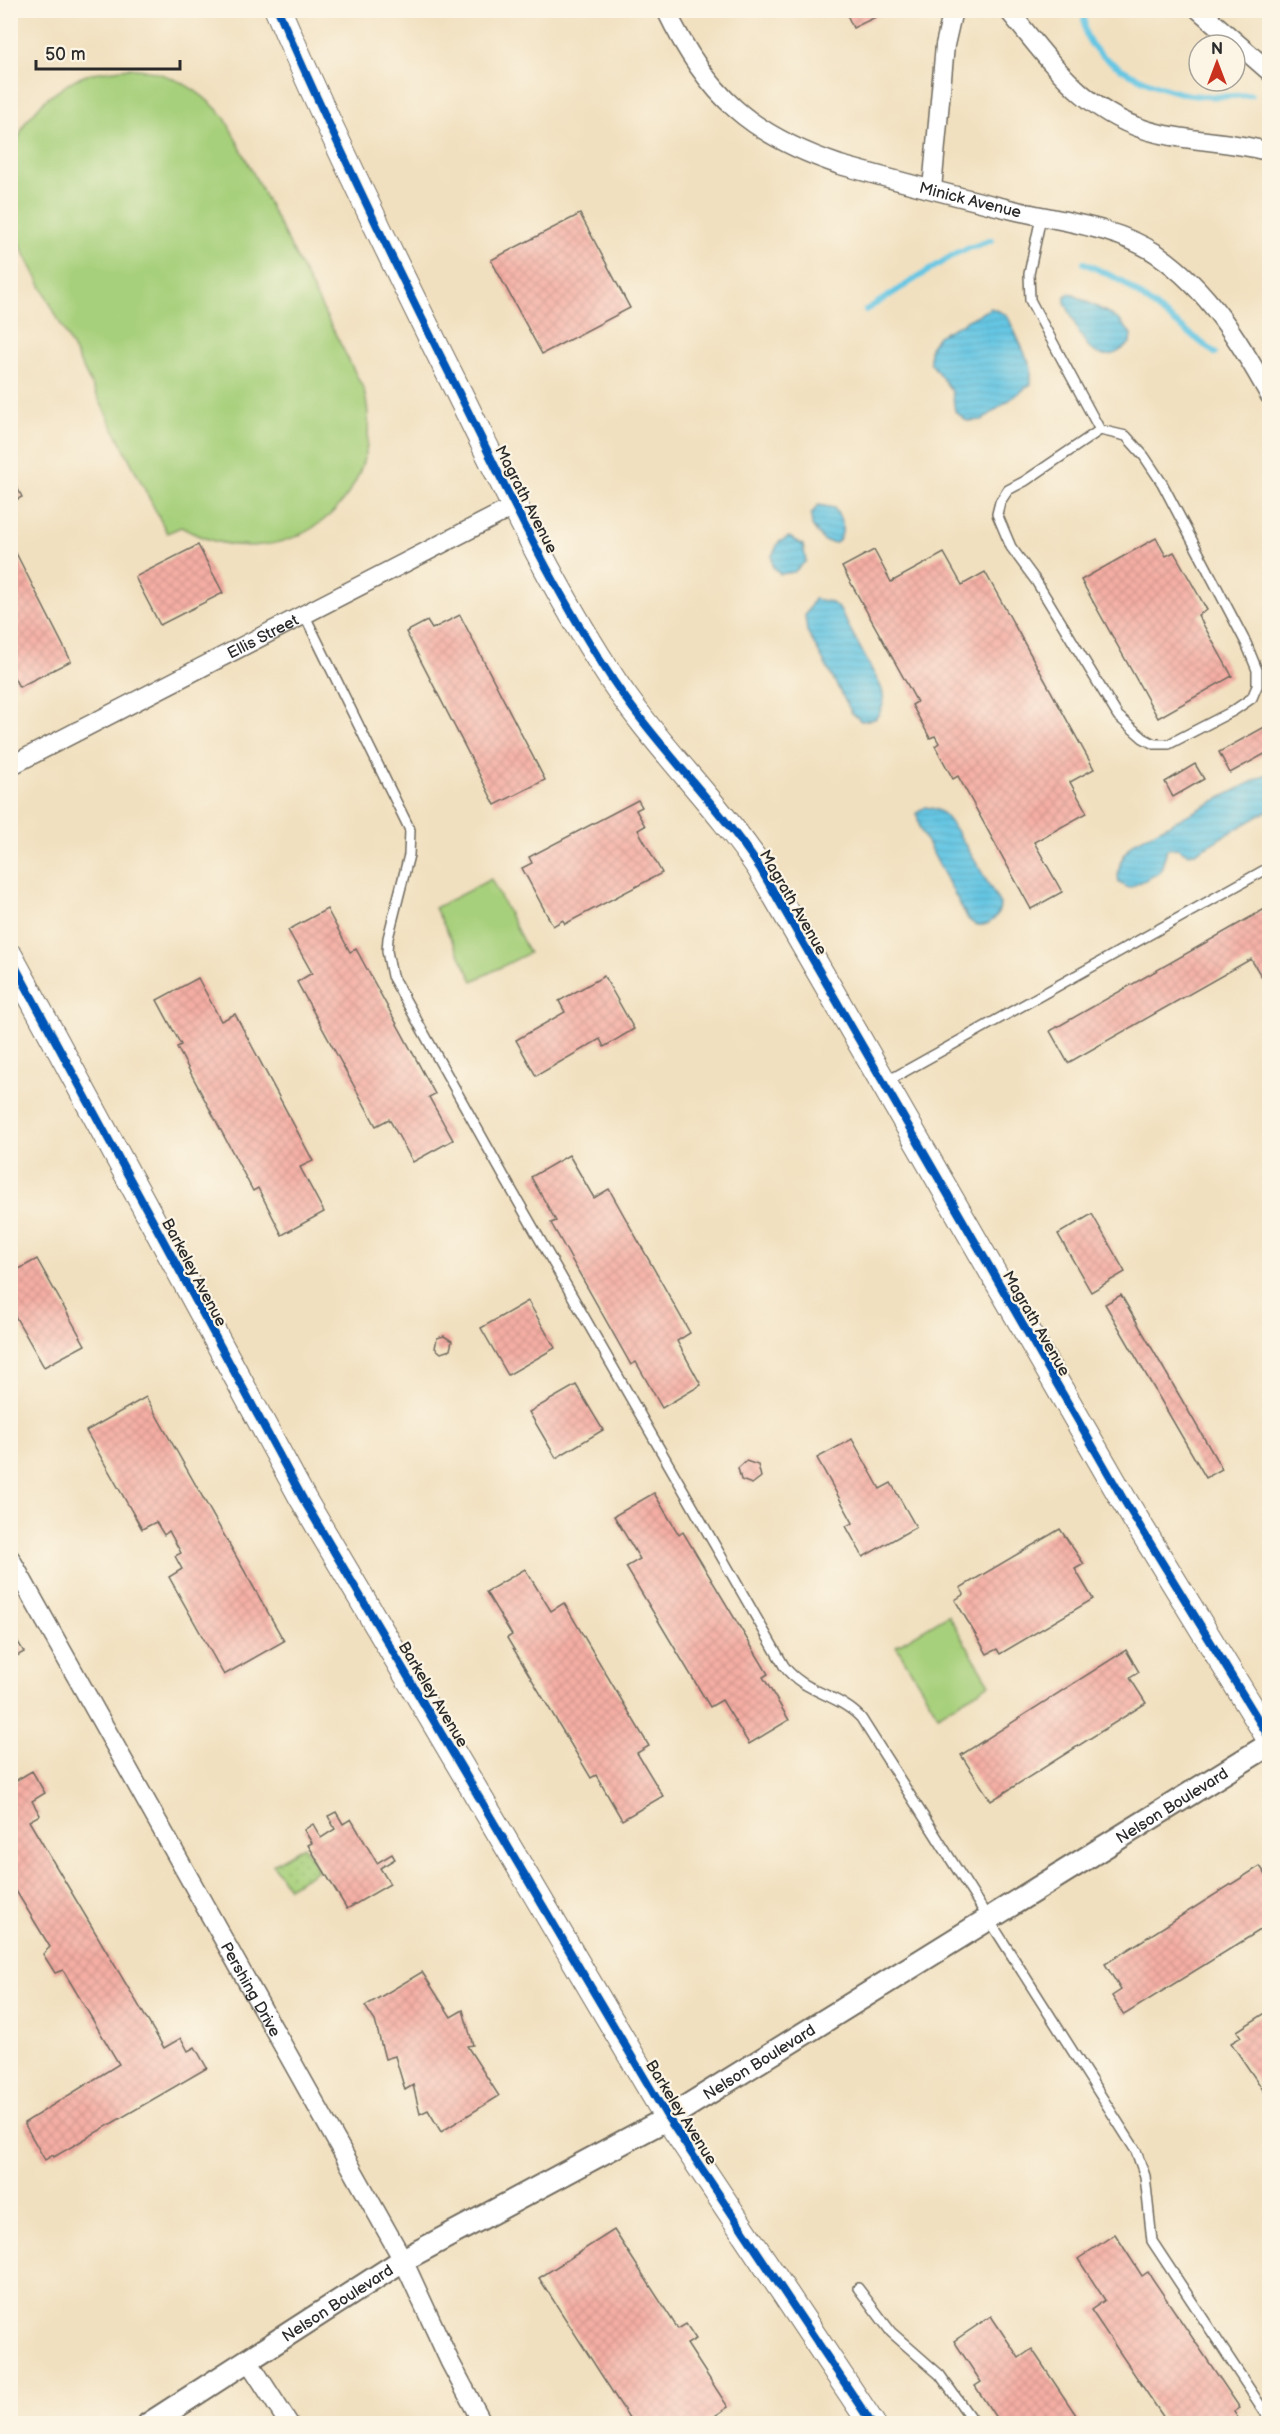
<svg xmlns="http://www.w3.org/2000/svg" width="1280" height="2434" viewBox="0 0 1280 2434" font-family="'Balsamiq Sans',sans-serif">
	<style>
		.grass { fill: #a7d07c; stroke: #697e54; stroke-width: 1.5 }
		.park { fill: url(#park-dots); stroke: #697e54; stroke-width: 1.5 }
		.water { fill: url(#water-rules); stroke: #487887; stroke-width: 1.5 }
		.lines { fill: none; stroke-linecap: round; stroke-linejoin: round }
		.stream { stroke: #65c6e3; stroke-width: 6 }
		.building { fill: url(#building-cross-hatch) }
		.service-casing { stroke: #706a5f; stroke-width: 12 }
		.minor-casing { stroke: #706a5f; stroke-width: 21 }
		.tertiary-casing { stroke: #706a5f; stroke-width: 26 }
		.secondary-casing { stroke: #706a5f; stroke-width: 28 }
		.service { stroke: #fff; stroke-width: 9 }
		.minor { stroke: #fff; stroke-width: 18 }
		.tertiary { stroke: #fff; stroke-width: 22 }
		.secondary { stroke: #fff; stroke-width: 26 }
		.cycleway-casing { stroke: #fcf5e5; stroke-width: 11 }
		.cycleway { stroke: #0057b8; stroke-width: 8 }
		.labels { text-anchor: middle; stroke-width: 4.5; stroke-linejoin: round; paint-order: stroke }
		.street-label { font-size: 16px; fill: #2b2b2b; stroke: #fcf5e5 }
	</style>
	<defs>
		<pattern id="park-dots" width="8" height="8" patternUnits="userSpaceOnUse" patternTransform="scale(1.5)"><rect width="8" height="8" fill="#a7d07c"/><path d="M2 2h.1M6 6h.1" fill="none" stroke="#90b36b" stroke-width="1.8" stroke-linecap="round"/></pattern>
		<pattern id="water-rules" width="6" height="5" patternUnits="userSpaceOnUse" patternTransform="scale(1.5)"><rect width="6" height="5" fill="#65c6e3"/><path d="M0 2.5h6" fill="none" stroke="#58aac3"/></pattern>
		<pattern id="building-cross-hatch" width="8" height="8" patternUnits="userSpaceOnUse" patternTransform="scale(1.5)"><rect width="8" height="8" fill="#f5aea4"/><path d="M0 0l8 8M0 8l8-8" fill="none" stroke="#d2968d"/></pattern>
	</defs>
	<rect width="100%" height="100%" fill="#fcf5e5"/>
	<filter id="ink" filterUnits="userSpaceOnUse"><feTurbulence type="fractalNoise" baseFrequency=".0167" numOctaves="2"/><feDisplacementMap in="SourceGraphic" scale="12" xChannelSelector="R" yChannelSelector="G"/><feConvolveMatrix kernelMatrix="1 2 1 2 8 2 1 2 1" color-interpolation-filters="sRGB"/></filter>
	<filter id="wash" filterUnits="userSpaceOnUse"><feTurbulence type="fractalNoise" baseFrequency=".008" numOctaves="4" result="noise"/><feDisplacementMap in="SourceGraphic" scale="24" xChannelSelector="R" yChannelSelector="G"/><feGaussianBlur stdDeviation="1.35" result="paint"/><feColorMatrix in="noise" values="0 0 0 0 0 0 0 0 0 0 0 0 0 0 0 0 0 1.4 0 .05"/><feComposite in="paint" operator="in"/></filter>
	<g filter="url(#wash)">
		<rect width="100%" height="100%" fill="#f1e0bf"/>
		<!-- grass -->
		<g class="grass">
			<path d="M129 68C169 71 199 88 225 118L364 390C392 503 282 584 181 527L167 533 11 227V155L25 123 45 100 74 80 92 73Z"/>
			<polygon points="491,879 529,953 473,981 435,908"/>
			<polygon points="948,1615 990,1684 938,1715 896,1646"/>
		</g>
		<!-- park -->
		<polygon class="park" points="304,1846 318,1870 288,1888 273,1864"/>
		<!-- water -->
		<g class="water">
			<path d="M1070 293 1108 313 1120 321 1131 334 1130 343C1092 378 1079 331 1065 302V296Z"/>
			<polygon points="991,308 1007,315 1031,367 1031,384 982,420 967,421 955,411 952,391 930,362 930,348 938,336"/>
			<path d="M818 505 834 508C842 519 847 532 836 543L824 541 812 526 811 515Z"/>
			<polygon points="789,537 803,545 806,561 794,572 780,574 773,567 772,556 779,542"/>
			<path d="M814 599 831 602 840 610 880 685C886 698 884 709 875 719L861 721 852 713 807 631 805 616Z"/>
			<path d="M1269 773V810L1195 853 1187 854 1178 848 1167 849 1161 870 1157 874 1129 888 1119 883C1116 868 1123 854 1133 843Z"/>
			<path d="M925 807C931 808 937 808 942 813 955 823 990 887 1000 904 1000 921 981 933 968 919L920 829 917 813Z"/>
		</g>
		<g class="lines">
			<!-- stream -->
			<g class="stream">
				<path d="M1084 10C1084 18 1084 27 1086 34 1096 64 1162 91 1191 95 1211 98 1231 96 1251 95"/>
				<polyline points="1084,263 1120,280 1215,353"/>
				<polyline points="866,310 958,252 992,240"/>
			</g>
		</g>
		<g id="blocks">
			<!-- building -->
			<g class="building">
				<polygon points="845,10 885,10 886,12 853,28"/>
				<polygon points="580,214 630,308 542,354 491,260"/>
				<polygon points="10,474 22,497 10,503"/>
				<polygon points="1156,538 1166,556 1174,552 1207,610 1198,615 1232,676 1158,718 1081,580"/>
				<polygon points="198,545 223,593 160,625 135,577"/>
				<polygon points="874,550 891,582 944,553 962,585 985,572 1094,769 1070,782 1087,813 1034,842 1062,892 1031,909 958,776 953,779 935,746 939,743 935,736 930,738 912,705 917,702 842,567"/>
				<polygon points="16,553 71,661 19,687 10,670 10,555"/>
				<polygon points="460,615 545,780 495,805 406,632 427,621 432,629"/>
				<polygon points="1270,724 1270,751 1230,773 1219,752"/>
				<polygon points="1195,764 1204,779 1173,797 1165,782"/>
				<polygon points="638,800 642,807 636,810 645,826 638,830 662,873 565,924 563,920 553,926 522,868 532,863 529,857"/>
				<polygon points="1270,906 1270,991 1251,959 1068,1063 1050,1031"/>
				<polygon points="327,909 350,952 356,949 435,1094 429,1097 453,1140 413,1162 389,1119 376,1126 297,982 312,973 288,930"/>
				<polygon points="604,976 634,1029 604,1047 600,1039 536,1076 516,1040 565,1012 559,1001"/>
				<polygon points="198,978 221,1021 235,1014 313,1161 300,1167 324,1212 282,1235 258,1188 253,1191 177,1047 181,1045 157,1000"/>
				<polygon points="569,1155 594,1198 609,1189 690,1333 677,1341 701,1385 662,1408 636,1362 631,1365 551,1223 556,1221 531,1177"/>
				<polygon points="1092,1214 1125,1272 1091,1292 1058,1234"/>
				<polygon points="37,1259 85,1345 44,1367 10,1307 10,1274"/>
				<polygon points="1121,1295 1222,1469 1206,1478 1105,1304"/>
				<polygon points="528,1301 555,1348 508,1375 481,1328"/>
				<polygon points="444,1336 452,1341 450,1350 441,1353 435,1348 437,1338"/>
				<polygon points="576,1385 603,1430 556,1458 529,1412"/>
				<polygon points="146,1397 284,1641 224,1675 169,1577 182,1569 175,1556 181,1553 169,1531 164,1535 156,1522 142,1529 86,1431"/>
				<polygon points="852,1439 880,1489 891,1483 916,1527 863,1557 846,1526 853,1523 817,1458"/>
				<polygon points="746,1461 758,1465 761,1477 752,1484 741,1480 738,1468"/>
				<polygon points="654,1493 679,1535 683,1532 768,1674 763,1677 789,1720 749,1744 722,1700 710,1707 626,1567 640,1559 614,1516"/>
				<polygon points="1060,1529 1084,1564 1075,1569 1093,1599 1000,1654 997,1649 987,1654 955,1600 964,1594 960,1588"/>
				<polygon points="525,1569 551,1611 564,1603 649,1746 637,1753 663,1796 622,1820 596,1775 591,1778 507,1638 512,1635 486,1592"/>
				<polygon points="10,1629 24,1652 10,1660"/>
				<polygon points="1126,1650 1139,1672 1130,1678 1146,1703 991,1801 961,1755"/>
				<polygon points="32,1771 45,1793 32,1801 40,1815 29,1821 164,2048 181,2038 188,2051 195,2047 207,2068 54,2157 53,2155 45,2160 24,2123 119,2064 63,1970 55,1973 43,1954 50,1947 10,1881 10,1784"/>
				<polygon points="336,1812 343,1824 351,1819 377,1863 392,1854 395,1859 380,1868 390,1884 347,1909 308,1845 312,1843 304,1830 313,1824 321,1838 335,1829 328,1816"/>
				<polygon points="1260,1866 1270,1881 1270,1924 1124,2015 1112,1996 1121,1990 1105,1964"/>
				<polygon points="422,1972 451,2017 463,2010 473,2045 467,2046 499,2096 441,2132 428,2110 420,2114 413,2085 405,2090 395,2056 385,2059 375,2021 365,2006"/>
				<polygon points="1270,2010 1270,2096 1268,2097 1231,2043 1241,2037 1237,2031"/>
				<polygon points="614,2230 678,2329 686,2324 696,2339 687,2344 728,2407 703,2424 633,2424 539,2278"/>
				<polygon points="1115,2234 1142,2276 1148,2272 1240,2408 1234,2412 1242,2424 1168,2424 1091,2310 1105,2300 1078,2259"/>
				<polygon points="991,2316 1019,2358 1032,2349 1082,2424 1000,2424 975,2386 981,2382 954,2341"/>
			</g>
		</g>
	</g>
	<g filter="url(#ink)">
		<use href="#blocks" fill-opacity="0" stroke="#706a5f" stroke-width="1.5"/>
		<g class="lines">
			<defs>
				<g id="service">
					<polyline points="1041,217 1029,274 1030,300 1100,430 1126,436 1144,456 1162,483 1246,643 1257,670 1257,686 1252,698 1233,711 1169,744 1154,744 1143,738 1118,716 1036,581 1011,547 997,514 1000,502 1008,490 1025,481 1100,430"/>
					<path d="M304 614 410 830 409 855 388 938 387 951 392 976 507 1182 784 1666C804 1693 839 1694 861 1718L1136 2151 1145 2176 1152 2241 1270 2420"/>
					<polyline points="884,1083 1270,867"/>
					<polyline points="858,2288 891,2332 940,2375 975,2424"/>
				</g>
				<g id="minor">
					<path id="s1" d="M666 10C707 96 751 135 840 165 898 181 955 196 1013 210 1059 221 1117 227 1157 254 1209 290 1240 342 1270 396"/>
					<path d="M1008 10C1052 63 1086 116 1157 133 1194 142 1233 141 1270 152"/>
					<polyline points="1199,10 1270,72"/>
					<polyline points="932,189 945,45 953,10"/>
					<path id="s2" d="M10 766 515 506"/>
					<path id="s3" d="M10 1558 403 2260 450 2362 483 2424"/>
					<polyline points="247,2359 289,2424"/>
				</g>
				<g id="tertiary">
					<path id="s4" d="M149 2424 403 2260 668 2118 1270 1744"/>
				</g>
				<g id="secondary">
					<path d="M278 10C333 138 394 263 456 387 503 482 548 579 605 668 650 740 713 798 760 868L1122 1497 1270 1739"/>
					<polyline points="10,957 303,1499 668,2118 872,2424"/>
				</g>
			</defs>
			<!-- service casing -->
			<use href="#service" class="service-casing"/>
			<!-- minor casing -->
			<use href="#minor" class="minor-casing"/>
			<!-- tertiary casing -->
			<use href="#tertiary" class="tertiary-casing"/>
			<!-- secondary casing -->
			<use href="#secondary" class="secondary-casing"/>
			<!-- service -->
			<use href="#service" class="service"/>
			<!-- minor -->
			<use href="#minor" class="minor"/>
			<!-- tertiary -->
			<use href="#tertiary" class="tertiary"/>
			<!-- secondary -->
			<use href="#secondary" class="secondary"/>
			<defs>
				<g id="cycleway">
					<path d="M278 10C333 138 394 263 456 387 503 482 548 579 605 668 650 740 713 798 760 868L1122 1497 1270 1739"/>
					<polyline points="10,957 303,1499 668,2118 872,2424"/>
				</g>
			</defs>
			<!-- cycleway casing -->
			<use href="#cycleway" class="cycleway-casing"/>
			<!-- cycleway -->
			<use href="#cycleway" class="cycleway"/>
		</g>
	</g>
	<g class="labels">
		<!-- street labels -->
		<g class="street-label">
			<text dy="6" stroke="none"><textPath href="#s1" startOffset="376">Minick Avenue</textPath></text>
			<text transform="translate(527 499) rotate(63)" y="6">Magrath Avenue</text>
			<text dy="6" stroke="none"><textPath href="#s2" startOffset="284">Ellis Street</textPath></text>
			<text transform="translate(794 902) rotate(60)" y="6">Magrath Avenue</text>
			<text transform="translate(195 1272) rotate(62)" y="6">Barkeley Avenue</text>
			<text transform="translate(1037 1323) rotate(60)" y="6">Magrath Avenue</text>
			<text transform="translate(434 1694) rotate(59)" y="6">Barkeley Avenue</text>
			<text dy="6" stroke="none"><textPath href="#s4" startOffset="1196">Nelson Boulevard</textPath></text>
			<text dy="6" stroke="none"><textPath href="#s3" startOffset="494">Pershing Drive</textPath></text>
			<text dy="6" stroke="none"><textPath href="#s4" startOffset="710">Nelson Boulevard</textPath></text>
			<text transform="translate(682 2112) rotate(58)" y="6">Barkeley Avenue</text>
			<text dy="6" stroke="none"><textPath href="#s4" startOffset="224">Nelson Boulevard</textPath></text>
		</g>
	</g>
	<!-- margin -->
	<rect width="1280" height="2434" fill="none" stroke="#fcf5e5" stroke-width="36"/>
	<!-- north arrow -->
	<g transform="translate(1217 63)"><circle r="28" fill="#fcf5e5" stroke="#a8a49b" stroke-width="1.5"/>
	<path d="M0-4.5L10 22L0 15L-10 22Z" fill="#c8321e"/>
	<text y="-9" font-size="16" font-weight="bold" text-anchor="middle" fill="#2b2b2b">N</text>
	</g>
	<!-- scale -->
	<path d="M36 60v9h144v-9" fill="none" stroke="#2b2b2b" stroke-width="3"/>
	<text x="45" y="60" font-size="18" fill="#2b2b2b" stroke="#fcf5e5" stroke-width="4.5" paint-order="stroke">50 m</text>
</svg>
